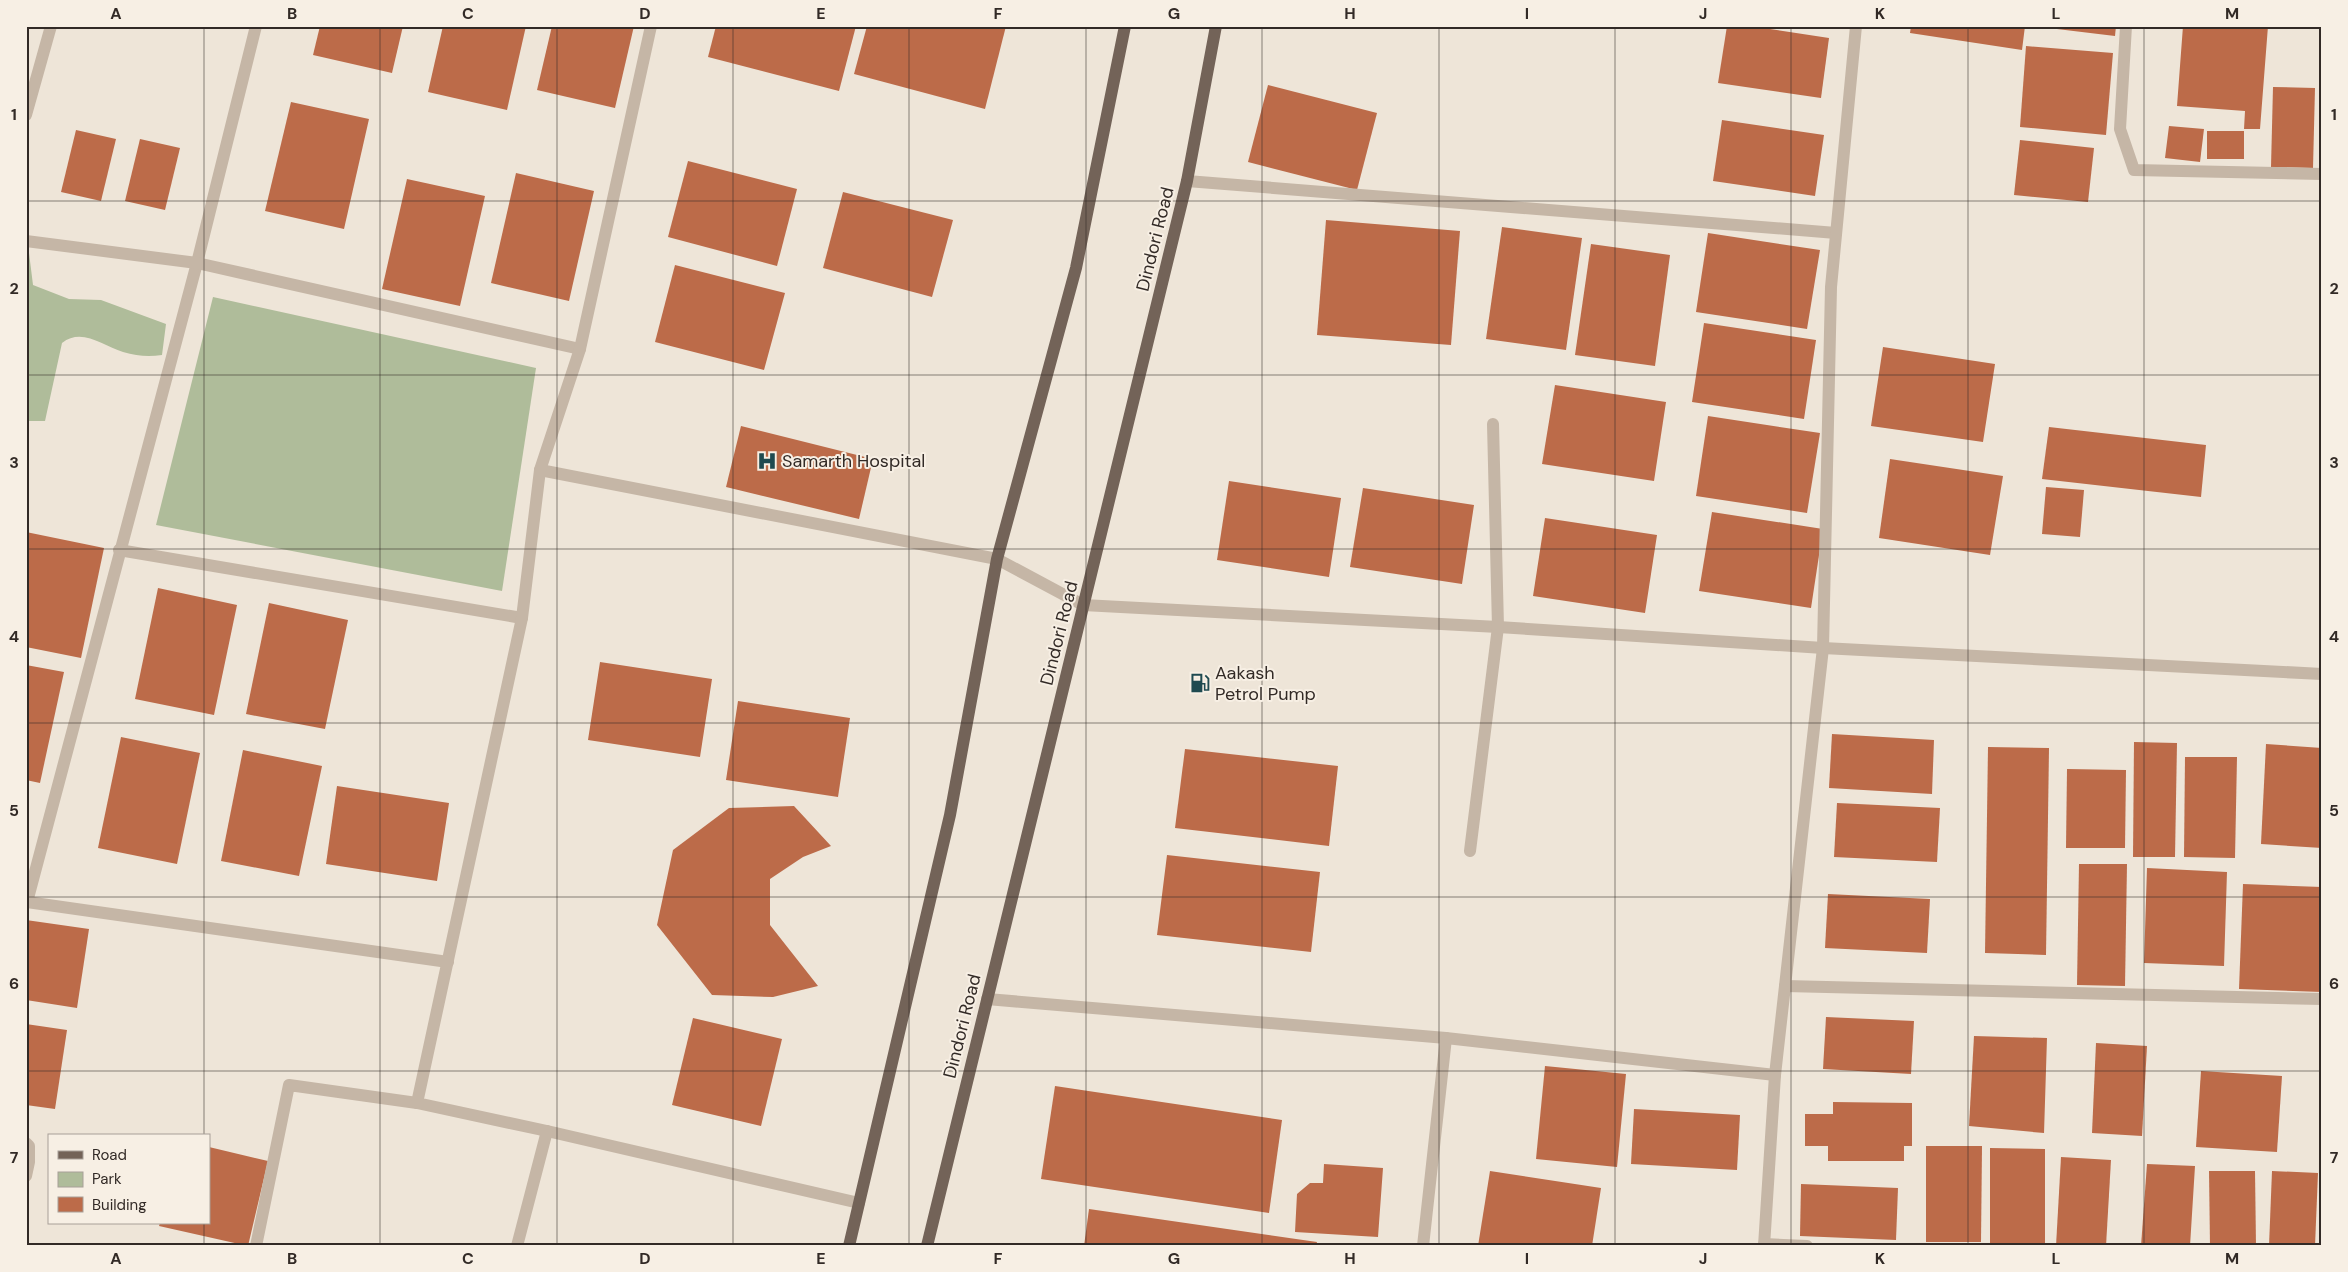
<svg xmlns="http://www.w3.org/2000/svg" width="2348" height="1272" viewBox="0 0 2348 1272" font-family="'DM Sans',sans-serif">
	<style>
		.green { fill: #afbc9a }
		.building { fill: #bc6b49 }
		.lines { fill: none; stroke-linecap: round; stroke-linejoin: round }
		.street { stroke: #c5b6a6; stroke-width: 12 }
		.primary { stroke: #736358; stroke-width: 12 }
		.grid { fill: none; stroke: #322a26; stroke-width: 1; stroke-opacity: 0.55 }
		.labels { text-anchor: middle; stroke-width: 4; stroke-linejoin: round; paint-order: stroke }
		.street-label { font-size: 18px; fill: #322a26; stroke: #f7efe4 }
		.poi-label { font-size: 18px; fill: #322a26; stroke: #f7efe4; text-anchor: start }
		.neatline { fill: none; stroke: #322a26; stroke-width: 2 }
		.grid-label { font-size: 16px; text-anchor: middle; font-weight: bold; fill: #322a26 }
	</style>
	<rect width="100%" height="100%" fill="#eee5d8"/>
	<!-- green -->
	<g class="green">
		<path d="M26 252 29 253 33 285 69 299 101 300 166 324 162 355C148 357 137 356 123 352 103 346 82 327 62 343L45 421H26Z"/>
		<polygon points="213,297 536,368 502,591 156,525"/>
	</g>
	<!-- building -->
	<g class="building">
		<polygon points="320,26 403,26 392,73 313,55"/>
		<polygon points="443,26 526,26 507,110 428,92"/>
		<polygon points="552,26 634,26 615,108 537,90"/>
		<polygon points="716,26 856,26 839,91 708,57"/>
		<polygon points="867,26 1006,26 985,109 854,74"/>
		<polygon points="1727,26 1750,26 1829,38 1821,98 1718,83"/>
		<polygon points="1911,26 2025,26 2022,50 1910,33"/>
		<polygon points="2032,26 2116,26 2115,36"/>
		<polygon points="2183,26 2268,26 2260,129 2244,129 2245,111 2177,106"/>
		<polygon points="2026,46 2113,53 2106,135 2020,127"/>
		<polygon points="1268,85 1377,113 1357,190 1248,162"/>
		<polygon points="2273,87 2315,88 2313,168 2271,167"/>
		<polygon points="291,102 369,119 344,229 265,211"/>
		<polygon points="1722,120 1824,135 1815,196 1713,181"/>
		<polygon points="2169,126 2204,129 2200,162 2165,158"/>
		<polygon points="76,130 116,139 101,201 61,192"/>
		<rect x="2207" y="131" width="37" height="28"/>
		<polygon points="140,139 180,148 165,210 125,201"/>
		<polygon points="2020,140 2094,148 2088,202 2014,195"/>
		<polygon points="688,161 797,189 777,266 668,237"/>
		<polygon points="516,173 594,191 569,301 491,283"/>
		<polygon points="407,179 485,196 460,306 382,289"/>
		<polygon points="843,192 953,220 932,297 823,268"/>
		<polygon points="1326,220 1460,231 1451,345 1317,335"/>
		<polygon points="1502,227 1582,238 1566,350 1486,339"/>
		<polygon points="1708,233 1820,250 1807,329 1696,312"/>
		<polygon points="1591,244 1670,255 1655,366 1575,355"/>
		<polygon points="675,265 785,293 764,370 655,342"/>
		<polygon points="1704,323 1816,340 1804,419 1692,402"/>
		<polygon points="1883,347 1995,364 1983,442 1871,426"/>
		<polygon points="1555,385 1666,402 1654,481 1542,464"/>
		<polygon points="1708,416 1820,433 1807,513 1696,496"/>
		<polygon points="741,426 873,459 859,519 726,487"/>
		<polygon points="2049,427 2206,445 2201,497 2042,479"/>
		<polygon points="1890,459 2003,476 1990,555 1879,538"/>
		<polygon points="1229,481 1341,498 1329,577 1217,560"/>
		<polygon points="2046,487 2084,490 2080,537 2042,534"/>
		<polygon points="1363,488 1474,505 1462,584 1350,567"/>
		<polygon points="1712,512 1823,529 1811,608 1699,591"/>
		<polygon points="1545,518 1657,535 1645,613 1533,596"/>
		<polygon points="26,532 104,548 81,658 26,647"/>
		<polygon points="158,588 237,605 214,715 135,699"/>
		<polygon points="269,603 348,620 325,729 246,714"/>
		<polygon points="600,662 712,679 700,757 588,740"/>
		<polygon points="26,665 64,672 40,783 26,780"/>
		<polygon points="738,701 850,718 838,797 726,780"/>
		<polygon points="1832,734 1934,740 1932,794 1829,788"/>
		<polygon points="121,737 200,753 177,864 98,848"/>
		<polygon points="2134,742 2177,743 2175,857 2133,857"/>
		<polygon points="2266,744 2322,748 2322,848 2261,844"/>
		<polygon points="1988,747 2049,748 2046,955 1985,953"/>
		<polygon points="1185,749 1338,766 1329,846 1175,828"/>
		<polygon points="243,750 322,766 299,876 221,861"/>
		<polygon points="2185,757 2237,757 2235,858 2184,857"/>
		<polygon points="2067,769 2126,770 2125,848 2066,848"/>
		<polygon points="337,786 449,803 437,881 326,864"/>
		<polygon points="1837,803 1940,808 1937,862 1834,857"/>
		<polygon points="794,806 831,846 803,857 770,879 770,925 818,986 773,997 712,995 657,925 673,850 729,808"/>
		<polygon points="1167,855 1320,872 1311,952 1157,935"/>
		<polygon points="2079,864 2127,864 2125,986 2077,985"/>
		<polygon points="2147,868 2227,872 2224,966 2144,963"/>
		<polygon points="2243,884 2322,887 2322,992 2239,989"/>
		<polygon points="1828,894 1930,899 1927,953 1825,948"/>
		<polygon points="26,920 89,929 77,1008 26,1000"/>
		<polygon points="1826,1017 1914,1021 1911,1074 1823,1069"/>
		<polygon points="693,1018 782,1039 761,1126 672,1105"/>
		<polygon points="26,1024 67,1030 55,1109 26,1105"/>
		<polygon points="1974,1036 2047,1038 2044,1133 1969,1126"/>
		<polygon points="2096,1043 2147,1046 2142,1136 2092,1133"/>
		<polygon points="1545,1066 1626,1074 1617,1167 1536,1159"/>
		<polygon points="2201,1071 2282,1076 2277,1152 2196,1147"/>
		<polygon points="1055,1086 1282,1120 1269,1213 1041,1179"/>
		<polygon points="1833,1102 1912,1103 1912,1146 1904,1146 1904,1161 1828,1161 1828,1146 1805,1146 1805,1114 1833,1114"/>
		<polygon points="1634,1109 1740,1115 1737,1170 1631,1164"/>
		<polygon points="1926,1146 1982,1146 1981,1242 1926,1242"/>
		<polygon points="209,1147 268,1161 248,1246 159,1226 160,1223 209,1223"/>
		<polygon points="1990,1148 2045,1149 2045,1246 1990,1245"/>
		<polygon points="2061,1157 2111,1160 2106,1246 2056,1246"/>
		<polygon points="1324,1164 1383,1168 1378,1237 1295,1232 1297,1194 1310,1183 1323,1183"/>
		<polygon points="2147,1164 2195,1166 2190,1246 2141,1246"/>
		<polygon points="1490,1171 1601,1188 1592,1246 1478,1246"/>
		<polygon points="2209,1171 2255,1171 2256,1246 2210,1246"/>
		<polygon points="2272,1171 2318,1173 2315,1246 2269,1246"/>
		<polygon points="1801,1184 1898,1188 1896,1240 1800,1236"/>
		<polygon points="1089,1209 1317,1242 1316,1246 1084,1246"/>
	</g>
	<g class="lines">
		<!-- street -->
		<g class="street">
			<polyline points="256,26 197,263 27,902 448,962"/>
			<polyline points="2126,26 2120,129 2134,170 2322,174"/>
			<polyline points="26,115 51,26"/>
			<polyline points="1187,181 1836,233"/>
			<polyline points="26,241 197,263 580,349"/>
			<polyline points="540,470 997,559 1083,605 1498,627 1823,648 2322,674"/>
			<polyline points="119,550 522,618"/>
			<polyline points="1470,851 1498,627 1493,424"/>
			<polyline points="1785,986 2322,999"/>
			<polyline points="987,999 1446,1038 1775,1075"/>
			<polyline points="547,1131 859,1203"/>
			<polyline points="26,1143 29,1146 29,1162 26,1176"/>
			<polyline points="1764,1244 1807,1246"/>
			<polyline points="256,1246 289,1085 417,1103"/>
			<polyline points="517,1246 547,1131 417,1103 522,618 540,470 580,349 651,26"/>
			<polyline points="1423,1246 1446,1038"/>
			<polyline points="1764,1246 1775,1075 1823,648 1831,287 1856,26"/>
		</g>
		<!-- primary -->
		<g class="primary">
			<polyline points="849,1246 950,815 997,559 1076,268 1125,26"/>
			<polyline points="927,1246 1187,181 1216,26"/>
		</g>
	</g>
	<!-- grid -->
	<path class="grid" d="M204 26V1136M380 26V1246M557 26V1246M733 26V1246M909 26V1246M1086 26V1246M1262 26V1246M1439 26V1246M1615 26V1246M1791 26V1246M1968 26V1246M2144 26V1246M26 201H2322M26 375H2322M26 549H2322M26 723H2322M26 897H2322M26 1071H2322M204 1223V1246"/>
	<!-- icons -->
	<defs>
		<symbol id="hospital-bare" viewBox="-9 -9 18 18"><path d="M-5-5h3v3.5h4V-5h3V5h-3V1.5h-4V5h-3Z" fill="#1f4a50" stroke="#f7efe4" stroke-width="2.5" paint-order="stroke"/></symbol>
		<symbol id="fuel-bare" viewBox="-9 -9 18 18"><path d="M-5.5-6h7V0h2V4h1.3V-2.5L3-4.5l.8-.8L6-3V5H2.5V1h-1V6h-7ZM-4.2-4.7v3.2H.2V-4.7Z" fill="#1f4a50" stroke="#f7efe4" stroke-width="2.5" paint-order="stroke"/></symbol>
	</defs>
	<g fill-rule="evenodd">
		<use href="#hospital-bare" x="753" y="447" width="28" height="28"/>
		<use href="#fuel-bare" x="1186" y="669" width="28" height="28"/>
	</g>
	<g class="labels">
		<!-- street labels -->
		<g class="street-label">
			<text transform="translate(1155 239) rotate(-76)" y="6">Dindori Road</text>
			<text transform="translate(1059 633) rotate(-76)" y="6">Dindori Road</text>
			<text transform="translate(962 1026) rotate(-76)" y="6">Dindori Road</text>
		</g>
		<!-- poi labels -->
		<g class="poi-label">
			<text x="782" y="467">Samarth Hospital</text>
			<text x="1215" y="679">Aakash<tspan x="1215" dy="21">Petrol Pump</tspan></text>
		</g>
	</g>
	<!-- border -->
	<rect width="2348" height="1272" fill="none" stroke="#f7efe4" stroke-width="55"/>
	<!-- legend -->
	<rect x="48" y="1134" width="162" height="90" fill="#f7efe4" stroke="#a8a098"/>
	<rect x="58" y="1151" width="25" height="8" fill="#736358" stroke="#a8a098"/>
	<text x="92" y="1160" font-size="15" fill="#322a26">Road</text>
	<rect x="58" y="1172" width="25" height="15" fill="#afbc9a" stroke="#a8a098"/>
	<text x="92" y="1184" font-size="15" fill="#322a26">Park</text>
	<rect x="58" y="1197" width="25" height="15" fill="#bc6b49" stroke="#a8a098"/>
	<text x="92" y="1210" font-size="15" fill="#322a26">Building</text>
	<rect x="28" y="28" width="2292" height="1216" class="neatline"/>
	<g class="grid-label">
		<text x="116" y="19">A</text>
		<text x="292" y="19">B</text>
		<text x="468" y="19">C</text>
		<text x="645" y="19">D</text>
		<text x="821" y="19">E</text>
		<text x="998" y="19">F</text>
		<text x="1174" y="19">G</text>
		<text x="1350" y="19">H</text>
		<text x="1527" y="19">I</text>
		<text x="1703" y="19">J</text>
		<text x="1880" y="19">K</text>
		<text x="2056" y="19">L</text>
		<text x="2232" y="19">M</text>
		<text x="14" y="120">1</text>
		<text x="2334" y="120">1</text>
		<text x="14" y="294">2</text>
		<text x="2334" y="294">2</text>
		<text x="14" y="468">3</text>
		<text x="2334" y="468">3</text>
		<text x="14" y="642">4</text>
		<text x="2334" y="642">4</text>
		<text x="14" y="816">5</text>
		<text x="2334" y="816">5</text>
		<text x="14" y="989">6</text>
		<text x="2334" y="989">6</text>
		<text x="14" y="1163">7</text>
		<text x="2334" y="1163">7</text>
		<text x="116" y="1264">A</text>
		<text x="292" y="1264">B</text>
		<text x="468" y="1264">C</text>
		<text x="645" y="1264">D</text>
		<text x="821" y="1264">E</text>
		<text x="998" y="1264">F</text>
		<text x="1174" y="1264">G</text>
		<text x="1350" y="1264">H</text>
		<text x="1527" y="1264">I</text>
		<text x="1703" y="1264">J</text>
		<text x="1880" y="1264">K</text>
		<text x="2056" y="1264">L</text>
		<text x="2232" y="1264">M</text>
	</g>
</svg>
